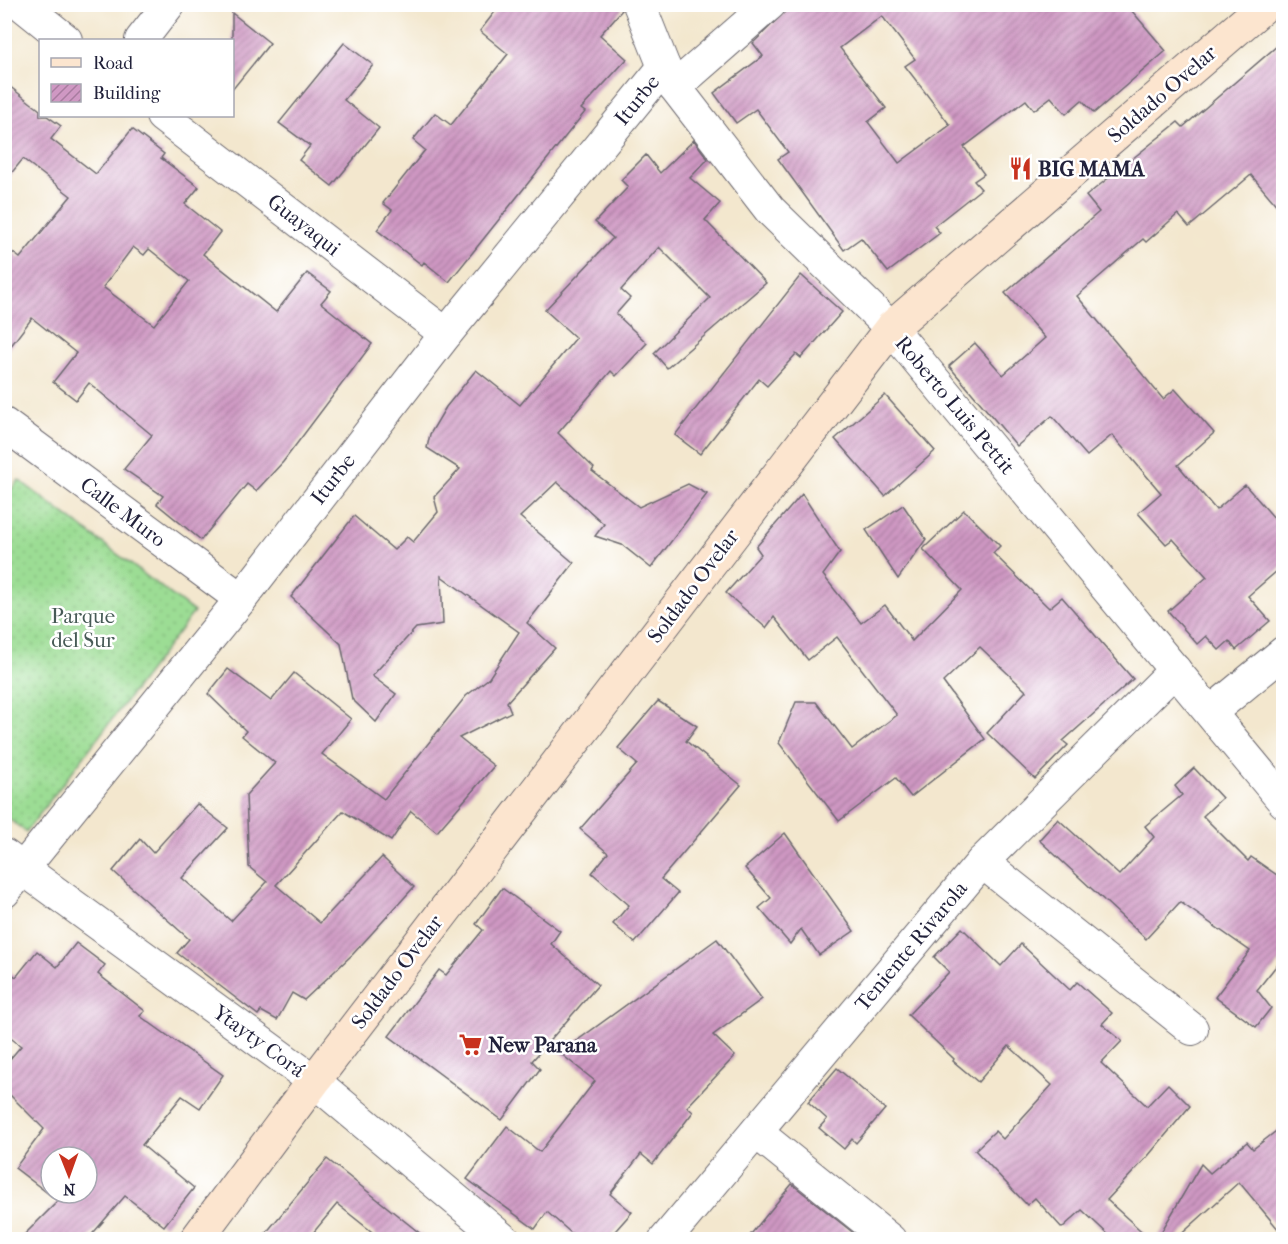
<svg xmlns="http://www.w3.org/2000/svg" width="1288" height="1244" viewBox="0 0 1288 1244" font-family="'IM FELL French Canon',serif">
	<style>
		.grass { fill: url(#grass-dots); stroke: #5f8068; stroke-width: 1.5 }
		.building { fill: url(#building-hatch); fill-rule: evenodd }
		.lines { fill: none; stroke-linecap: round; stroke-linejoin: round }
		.minor-casing { stroke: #6b676e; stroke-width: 34 }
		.secondary-casing { stroke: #6b676e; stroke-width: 35 }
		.minor { stroke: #fff; stroke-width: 32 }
		.secondary { stroke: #fce5cf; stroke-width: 33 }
		.labels { text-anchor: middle; stroke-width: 5; stroke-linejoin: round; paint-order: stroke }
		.street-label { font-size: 21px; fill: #22223b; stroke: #fff }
		.poi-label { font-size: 21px; font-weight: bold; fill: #22223b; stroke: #fff; text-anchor: start }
		.park-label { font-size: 21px; fill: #475a56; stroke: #fff }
	</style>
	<defs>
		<pattern id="grass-dots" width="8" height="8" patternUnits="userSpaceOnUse" patternTransform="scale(1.5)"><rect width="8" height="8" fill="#9cdd94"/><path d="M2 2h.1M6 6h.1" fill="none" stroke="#86bd80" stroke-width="1.8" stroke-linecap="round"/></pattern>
		<pattern id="building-hatch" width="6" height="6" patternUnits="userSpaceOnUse" patternTransform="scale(1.5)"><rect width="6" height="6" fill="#cf98c3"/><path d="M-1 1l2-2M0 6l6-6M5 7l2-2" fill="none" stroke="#a87ca0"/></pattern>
	</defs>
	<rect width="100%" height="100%" fill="#fff"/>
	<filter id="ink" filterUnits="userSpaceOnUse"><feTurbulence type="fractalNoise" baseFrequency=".0167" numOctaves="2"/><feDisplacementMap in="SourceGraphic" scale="12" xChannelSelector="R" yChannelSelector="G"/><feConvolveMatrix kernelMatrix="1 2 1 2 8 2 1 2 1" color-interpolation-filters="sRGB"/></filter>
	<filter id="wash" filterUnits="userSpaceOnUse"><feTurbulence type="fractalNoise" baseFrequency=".008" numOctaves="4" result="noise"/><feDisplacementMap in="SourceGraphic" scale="24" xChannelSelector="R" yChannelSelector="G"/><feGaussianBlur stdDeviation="1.35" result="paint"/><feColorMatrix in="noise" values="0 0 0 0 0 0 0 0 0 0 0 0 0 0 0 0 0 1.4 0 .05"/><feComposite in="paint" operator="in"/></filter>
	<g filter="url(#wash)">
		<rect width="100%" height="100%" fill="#f3e7ce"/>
		<!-- grass -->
		<polygon class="grass" points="19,480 194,612 26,832 4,815 4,498"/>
		<g id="blocks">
			<!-- building -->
			<g class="building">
				<polygon points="501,4 621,4 622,10 600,35 627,59 581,109 585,112 449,282 424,262 422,265 377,230 392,210 383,203 425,150 413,140 435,113 451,125 508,54 480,31"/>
				<path d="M793 4H1126L1166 51 1094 113 1082 100 1066 114 1051 97 1034 110 1026 100 964 147 984 174 974 181 981 189 934 226 940 233 888 272 861 238 844 250 778 159 788 152 756 109 736 123 714 93 763 56 753 43ZM882 16 915 59 905 66 950 125 899 163 868 122 886 108 840 48Z"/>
				<polygon points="232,13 270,43 232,90"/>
				<polygon points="1284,40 1284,214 1251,175 1189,227 1178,214 1146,242 1143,239 1077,296 1163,399 1175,389 1214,433 1178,465 1216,510 1245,485 1284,529 1284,565 1248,596 1270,621 1236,650 1229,641 1219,650 1206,636 1197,644 1168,611 1207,577 1173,539 1166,544 1138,513 1161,493 1112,435 1087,456 1052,416 1017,446 949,366 975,343 1003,375 1045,338 1005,293 1099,212 1086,196 1178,122 1183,127"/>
				<polygon points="344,43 373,65 344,100 379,128 332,186 299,160 310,146 279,123"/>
				<path d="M4 82 40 110V116H47L61 126 51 139 96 174 132 129 164 154 161 158 199 187 185 204 220 232 203 254 276 312 307 273 331 291 321 303 372 344 283 462 256 491 247 484 201 540 157 504 163 496 124 469 152 435 89 383 76 400 53 382 76 353 32 318 4 355V246L20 258 71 196 23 159 4 182ZM133 247 144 255 149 249 189 281 154 325 103 287Z"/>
				<polygon points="694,140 708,159 690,178 720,203 705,220 766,283 667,368 654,353 710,298 659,247 621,290 630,298 616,314 647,343 616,376 611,371 558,433 594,468 592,471 639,507 688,484 707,494 651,568 622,545 595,536 604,524 557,482 520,517 574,563 527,623 555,648 507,702 511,712 459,738 494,766 437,832 411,811 391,841 343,811 276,885 320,923 382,857 414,887 353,954 304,1000 292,993 277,1020 261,1011 258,1015 177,953 189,939 113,871 140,839 153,853 197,804 228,828 182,878 231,921 267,882 249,867 246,795 275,763 242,736 246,731 208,694 228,669 271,701 294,673 351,719 322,754 384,799 466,696 489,678 519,632 441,576 443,624 416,628 372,676 396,694 376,722 352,699 341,644 291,597 354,516 394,550 407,537 413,542 438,512 434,497 460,469 427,448 430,434 446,407 476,370 520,405 576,338 545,310 613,238 595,222 628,187 621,180 646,155 660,173"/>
				<polygon points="801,275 842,312 801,358 796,354 767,386 759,379 700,454 675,435"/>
				<polygon points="885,395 935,451 885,496 835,439"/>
				<polygon points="802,494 840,552 823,575 861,623 885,605 912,641 962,590 923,549 964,510 1000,546 993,553 1049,608 1062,597 1133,679 1063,741 1068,745 1035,779 987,733 1026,691 980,647 943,682 985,739 911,797 896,778 839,821 779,743 796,702 816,702 852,749 897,715 837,637 808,660 774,617 766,628 726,593 761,554 756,547"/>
				<polygon points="903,505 926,539 898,579 866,530"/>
				<polygon points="658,701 697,726 686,741 741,785 661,879 678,893 635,943 613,924 629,905 592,873 608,853 580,829 637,764 618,748"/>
				<polygon points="1194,768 1222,798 1203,816 1248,861 1251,857 1284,880 1284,956 1257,990 1271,1008 1256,1027 1215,997 1250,951 1180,902 1146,939 1039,840 1058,819 1119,875 1154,837 1145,826 1182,795 1175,786"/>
				<polygon points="785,833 854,931 819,955 801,929 790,944 759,908 771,898 745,868"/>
				<polygon points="502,888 560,931 551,944 598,985 532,1061 540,1069 502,1120 389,1036 439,970 446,975 483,930 476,924"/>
				<polygon points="962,928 1001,966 1021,944 1070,990 1077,982 1112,1013 1102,1024 1122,1041 1101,1063 1147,1106 1168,1084 1190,1106 1148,1156 1107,1200 1150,1239 1113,1239 1082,1210 1062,1228 1035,1198 1027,1205 975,1150 995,1131 1003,1139 1052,1085 1009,1046 978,1082 953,1061 954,1059 908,1015 949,972 934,957"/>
				<polygon points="717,939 762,999 713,1035 735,1056 687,1107 693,1112 653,1164 641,1154 610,1194 632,1212 608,1239 578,1239 547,1212 535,1229 467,1179 507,1126 540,1152 595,1081 560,1053"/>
				<path d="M76 943 105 965 98 974 145 1011 140 1016 223 1075 200 1108 182 1096 142 1145 194 1188 164 1226 125 1196 88 1239H20L58 1201 15 1168 44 1129 4 1089V1066L21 1046 4 1033V968L16 977 37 951 57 967ZM51 1157H87V1193H51Z"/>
				<polygon points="837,1068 885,1109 856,1143 852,1139 844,1149 819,1128 827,1119 808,1102"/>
				<polygon points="1284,1125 1284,1236 1239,1182 1176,1239 1157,1239 1201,1164 1210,1173 1247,1142 1253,1149"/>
				<polygon points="327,1159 427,1239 381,1239 337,1204 308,1239 261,1239"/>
				<polygon points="792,1184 861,1239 747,1239"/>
			</g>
		</g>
	</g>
	<g filter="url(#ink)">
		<use href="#blocks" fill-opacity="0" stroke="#6b676e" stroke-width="1.5"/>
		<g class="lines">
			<defs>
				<g id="minor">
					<polyline points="21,4 66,40"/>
					<polyline points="639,4 664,67 675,87 770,210 891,328 1284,802"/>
					<polyline points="141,40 169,4"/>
					<polyline points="675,87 770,4"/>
					<polyline points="162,116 446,334"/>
					<polyline points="4,424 241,599"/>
					<polyline points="1211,712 1284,652"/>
					<polyline points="4,855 314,1081 504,1240"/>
					<polyline points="982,862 1192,1029"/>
					<polyline points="4,892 241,599 446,334 664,67"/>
					<polyline points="756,1132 890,1240"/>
					<polyline points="665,1240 982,862 1175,670"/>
				</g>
				<polyline id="secondary" points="196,1240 314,1081 891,328 1266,4"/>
			</defs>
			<!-- minor casing -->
			<use href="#minor" class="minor-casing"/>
			<!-- secondary casing -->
			<use href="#secondary" class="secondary-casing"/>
			<!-- minor -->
			<use href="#minor" class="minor"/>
			<!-- secondary -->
			<use href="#secondary" class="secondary"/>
		</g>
	</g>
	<!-- icons -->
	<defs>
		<symbol id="restaurant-bare" viewBox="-9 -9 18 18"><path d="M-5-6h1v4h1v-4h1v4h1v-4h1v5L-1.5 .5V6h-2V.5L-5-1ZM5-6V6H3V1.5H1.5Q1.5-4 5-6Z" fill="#c8321e" stroke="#fff" stroke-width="2.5" paint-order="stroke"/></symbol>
		<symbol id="supermarket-bare" viewBox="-9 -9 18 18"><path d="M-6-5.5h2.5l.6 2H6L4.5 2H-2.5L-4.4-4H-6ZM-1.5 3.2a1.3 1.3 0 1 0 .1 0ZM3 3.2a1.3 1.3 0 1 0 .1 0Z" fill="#c8321e" stroke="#fff" stroke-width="2.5" paint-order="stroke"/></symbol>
	</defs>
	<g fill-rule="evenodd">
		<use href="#restaurant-bare" x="1004" y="152" width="33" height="33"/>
		<use href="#supermarket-bare" x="454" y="1028" width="33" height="33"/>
	</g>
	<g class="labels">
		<!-- street labels -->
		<g class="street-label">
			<text transform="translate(1162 94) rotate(-41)" y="7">Soldado Ovelar</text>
			<text transform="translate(637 100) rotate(-51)" y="7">Iturbe</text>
			<text transform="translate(304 225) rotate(38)" y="7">Guayaqui</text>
			<text transform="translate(955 405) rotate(50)" y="7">Roberto Luis Pettit</text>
			<text transform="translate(333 479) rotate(-52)" y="7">Iturbe</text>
			<text transform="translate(123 512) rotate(37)" y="7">Calle Muro</text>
			<text transform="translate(693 586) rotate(-53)" y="7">Soldado Ovelar</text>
			<text transform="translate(911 946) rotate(-50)" y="7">Teniente Rivarola</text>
			<text transform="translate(397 972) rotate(-53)" y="7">Soldado Ovelar</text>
			<text transform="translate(259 1041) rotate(36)" y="7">Ytayty Corá</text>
		</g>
		<!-- poi labels -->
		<g class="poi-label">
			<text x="1038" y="176">BIG MAMA</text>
			<text x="488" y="1052">New Parana</text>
		</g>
		<!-- park labels -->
		<g class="park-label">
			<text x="83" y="623">Parque<tspan x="83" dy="24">del Sur</tspan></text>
		</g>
	</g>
	<!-- margin -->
	<rect width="1288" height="1244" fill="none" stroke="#fff" stroke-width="24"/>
	<!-- legend -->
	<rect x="39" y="39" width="195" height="78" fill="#ffffff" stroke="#a7a7b1" stroke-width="1.5"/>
	<rect x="51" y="58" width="30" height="9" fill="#fce5cf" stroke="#a7a7b1" stroke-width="1.5"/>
	<text x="93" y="69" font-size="18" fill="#22223b">Road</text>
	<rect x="51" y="84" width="30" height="18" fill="url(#building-hatch)" stroke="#a7a7b1" stroke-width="1.5"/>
	<text x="93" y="99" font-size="18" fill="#22223b">Building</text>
	<!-- north arrow -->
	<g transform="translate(69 1175) rotate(179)"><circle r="28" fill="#ffffff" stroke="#a7a7b1" stroke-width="1.5"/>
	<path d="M0-4.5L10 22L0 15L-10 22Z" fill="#c8321e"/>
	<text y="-9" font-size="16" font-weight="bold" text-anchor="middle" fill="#22223b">N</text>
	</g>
</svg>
